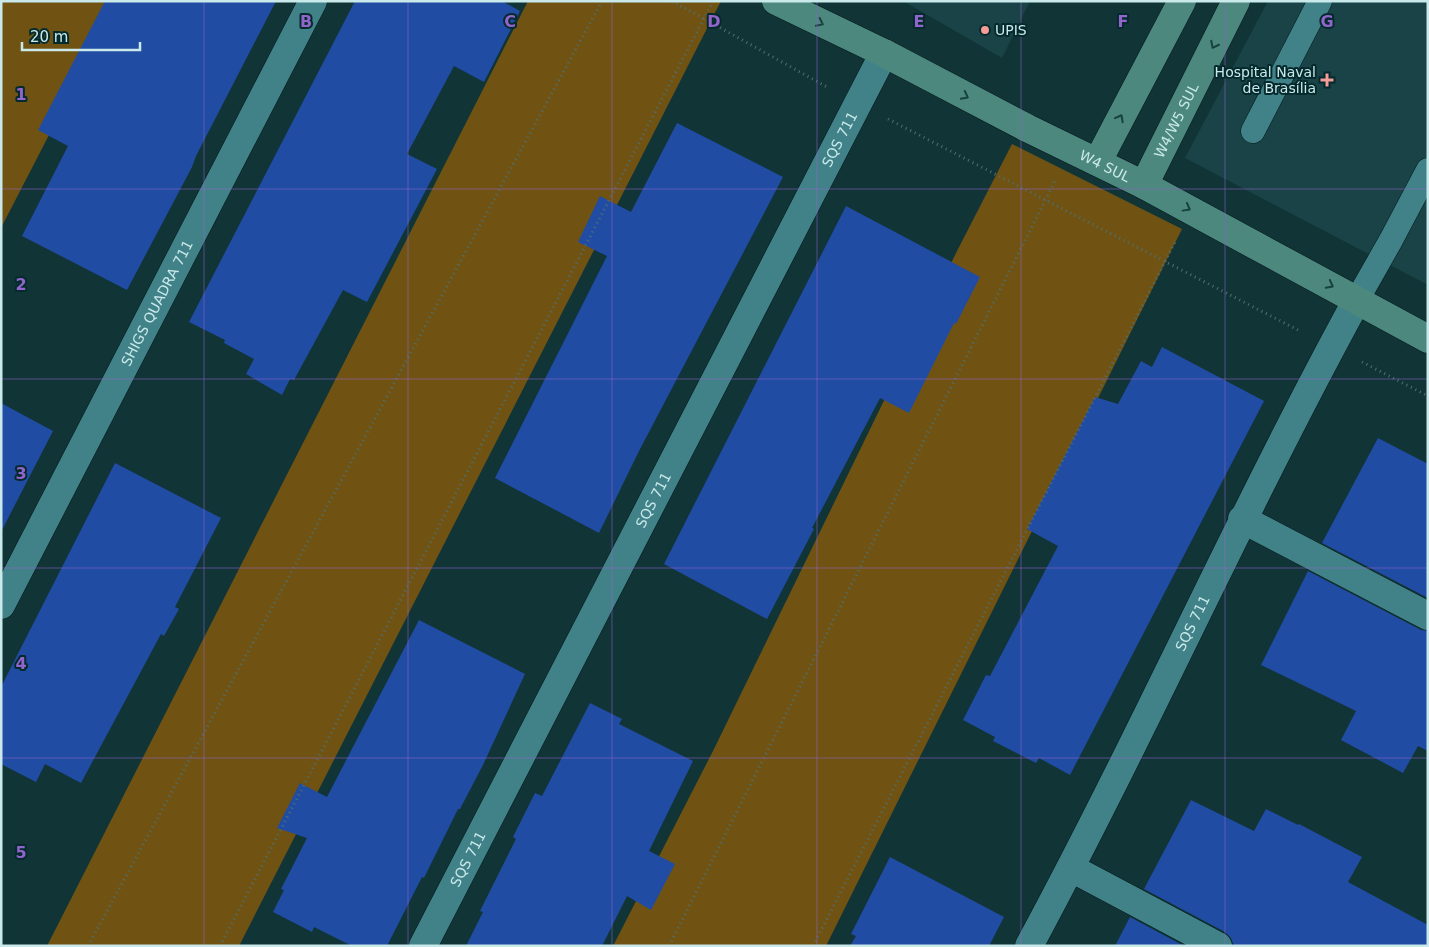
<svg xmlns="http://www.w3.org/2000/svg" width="1429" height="947" viewBox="0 0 1429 947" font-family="'DejaVu Sans',sans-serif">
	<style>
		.built { fill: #194347 }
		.green { fill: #705313 }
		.building { fill: #214ca3 }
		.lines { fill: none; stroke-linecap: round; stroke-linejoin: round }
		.lane-casing { stroke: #061a1c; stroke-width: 25 }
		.street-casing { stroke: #061a1c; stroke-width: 29 }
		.secondary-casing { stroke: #061a1c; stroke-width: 29 }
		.path { stroke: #4e7073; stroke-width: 3; stroke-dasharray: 1 4; stroke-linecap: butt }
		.lane { stroke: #418288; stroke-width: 24 }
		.street { stroke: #418288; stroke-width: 28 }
		.secondary { stroke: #4c887d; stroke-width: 28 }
		.oneway { stroke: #174241 }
		.grid { fill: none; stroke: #9265cc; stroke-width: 1; stroke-opacity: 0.55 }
		.poi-dot { fill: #f59b98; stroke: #052a2d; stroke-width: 2 }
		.labels { text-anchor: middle; stroke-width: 4; stroke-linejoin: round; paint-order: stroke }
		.poi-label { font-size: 14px; fill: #c9e9eb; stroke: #052a2d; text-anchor: start }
		.street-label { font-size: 14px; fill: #c9e9eb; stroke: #052a2d }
		.grid-label { font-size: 16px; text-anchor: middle; font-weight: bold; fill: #9265cc; stroke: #052a2d; stroke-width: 4; stroke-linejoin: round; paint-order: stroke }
	</style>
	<rect width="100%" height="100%" fill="#113437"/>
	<!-- built -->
	<g class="built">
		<polygon points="903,1 1030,1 1002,58"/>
		<polygon points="1268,1 1428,1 1428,285 1185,158"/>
	</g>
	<!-- green -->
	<g class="green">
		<polygon points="1,1 118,1 1,228"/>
		<polygon points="528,1 721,1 239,946 47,946"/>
		<polygon points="1012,144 1182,229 826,946 613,946 713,751 956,253"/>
	</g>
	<!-- building -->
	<g class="building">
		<polygon points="105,1 276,1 196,156 192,167 127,290 22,236 68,146 38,130"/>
		<polygon points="355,1 502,1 520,11 484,82 454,66 407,154 437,169 367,302 343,290 294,380 290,379 282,395 246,374 254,359 224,343 225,340 189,322"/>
		<polygon points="677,123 783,177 639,451 599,533 495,478 607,256 578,242 600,196 631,212"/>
		<polygon points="846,206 980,277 956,324 954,323 909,413 880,398 812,528 814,529 767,619 664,564"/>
		<polygon points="1162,347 1264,401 1070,775 1039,758 1036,763 993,741 995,737 963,720 986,675 990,676 1058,546 1027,529 1095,397 1118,404 1141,361 1152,367"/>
		<polygon points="1,403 53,431 1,532"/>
		<polygon points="1378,438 1428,464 1428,598 1322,543"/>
		<polygon points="115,463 221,518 175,607 179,609 164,636 161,634 81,783 45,764 36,782 1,764 1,687"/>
		<polygon points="1308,571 1421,630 1428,631 1428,751 1418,746 1403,773 1341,740 1356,711 1261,665"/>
		<polygon points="419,620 525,674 483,765 460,809 458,809 424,878 422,877 387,946 352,946 314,927 312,932 273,912 284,890 281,889 307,838 277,828 300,783 327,797"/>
		<polygon points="590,703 622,719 619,724 693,761 649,851 675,864 651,910 627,896 602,946 466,946 483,912 480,911 516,839 513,837 535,793 542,796"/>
		<polygon points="1191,800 1254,831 1266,809 1298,825 1299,824 1362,857 1348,882 1428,925 1428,946 1234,946 1231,938 1225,932 1144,889"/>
		<polygon points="890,857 1004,917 989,946 850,946 856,936 851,934"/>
		<polygon points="1130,917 1184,946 1115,946"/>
	</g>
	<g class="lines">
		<defs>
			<g id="lane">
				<polyline points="1253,131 1320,1"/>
				<polyline points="1357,300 1391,240 1428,170"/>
			</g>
			<g id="street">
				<polyline points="1242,519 1428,616"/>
				<path id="s1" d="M1 605 313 1"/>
				<polyline points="1071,868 1218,946"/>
				<path id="s2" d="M423 946 884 53"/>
				<path id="s3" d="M1029 946C1144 733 1241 512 1357 300"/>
			</g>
			<g id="secondary">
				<path id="s4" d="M776 1 884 53 1027 128 1144 185 1428 339"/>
				<polyline points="1098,161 1182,1"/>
				<path id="s5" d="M1144 185 1236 1"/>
			</g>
		</defs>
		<!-- lane casing -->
		<use href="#lane" class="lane-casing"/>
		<!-- street casing -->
		<use href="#street" class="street-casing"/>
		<!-- secondary casing -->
		<use href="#secondary" class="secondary-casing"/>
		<!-- path -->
		<g class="path">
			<polyline points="672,1 827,87"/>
			<polyline points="888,119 1300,331"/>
			<polyline points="1362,362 1428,396"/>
			<polyline points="88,946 602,1"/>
			<polyline points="220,946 713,1"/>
			<polyline points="669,946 1055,181"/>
			<polyline points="813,946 1175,242"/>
		</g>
		<!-- lane -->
		<use href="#lane" class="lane"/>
		<!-- street -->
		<use href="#street" class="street"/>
		<!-- secondary -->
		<use href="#secondary" class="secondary"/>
	</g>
	<!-- one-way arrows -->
	<defs><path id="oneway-chevron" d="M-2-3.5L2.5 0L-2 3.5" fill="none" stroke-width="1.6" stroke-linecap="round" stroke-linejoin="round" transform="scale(1.25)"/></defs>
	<g class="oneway">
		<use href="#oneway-chevron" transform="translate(820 23) rotate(26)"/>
		<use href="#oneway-chevron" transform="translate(1214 45) rotate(117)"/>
		<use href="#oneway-chevron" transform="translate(965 96) rotate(27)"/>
		<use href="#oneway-chevron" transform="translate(1120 118) rotate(-62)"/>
		<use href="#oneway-chevron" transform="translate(1187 208) rotate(29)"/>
		<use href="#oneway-chevron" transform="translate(1330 285) rotate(28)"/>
	</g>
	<!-- grid -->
	<path class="grid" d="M204 1V946M408 1V946M612 1V946M817 1V946M1021 1V946M1225 1V946M1 189H1428M1 379H1428M1 568H1428M1 758H1428"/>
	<!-- markers -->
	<g class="poi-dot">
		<circle cx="985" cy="30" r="5"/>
		<path d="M1324.5 72.5h5v5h5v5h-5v5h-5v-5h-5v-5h5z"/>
	</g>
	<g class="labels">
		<!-- poi labels -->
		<g class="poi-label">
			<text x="995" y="35">UPIS</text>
			<text x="1316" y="77" text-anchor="end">Hospital Naval<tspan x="1316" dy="16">de Brasília</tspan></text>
		</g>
		<!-- street labels -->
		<g class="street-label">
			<text dy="5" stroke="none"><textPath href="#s5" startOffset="72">W4/W5 SUL</textPath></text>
			<text dy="5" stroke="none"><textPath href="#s2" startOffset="908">SQS 711</textPath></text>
			<text dy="5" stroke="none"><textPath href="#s4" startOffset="368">W4 SUL</textPath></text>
			<text dy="5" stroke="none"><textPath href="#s1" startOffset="340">SHIGS QUADRA 711</textPath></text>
			<text dy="5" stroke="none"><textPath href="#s2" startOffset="502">SQS 711</textPath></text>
			<text dy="5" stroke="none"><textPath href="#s3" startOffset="362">SQS 711</textPath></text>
			<text dy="5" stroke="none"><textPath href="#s2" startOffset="98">SQS 711</textPath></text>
		</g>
	</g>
	<g class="grid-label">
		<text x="306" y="27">B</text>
		<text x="510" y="27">C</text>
		<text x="714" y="27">D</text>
		<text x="919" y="27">E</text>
		<text x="1123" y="27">F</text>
		<text x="1327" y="27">G</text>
		<text x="21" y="100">1</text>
		<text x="21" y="290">2</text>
		<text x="21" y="479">3</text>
		<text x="21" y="669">4</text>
		<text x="21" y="858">5</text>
	</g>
	<!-- border -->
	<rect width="1429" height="947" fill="none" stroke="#c9e9eb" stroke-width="5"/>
	<!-- scale -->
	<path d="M22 42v8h118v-8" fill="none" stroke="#c9e9eb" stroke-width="2.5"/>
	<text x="30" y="42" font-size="15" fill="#c9e9eb" stroke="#052a2d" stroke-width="4" paint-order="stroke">20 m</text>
</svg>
